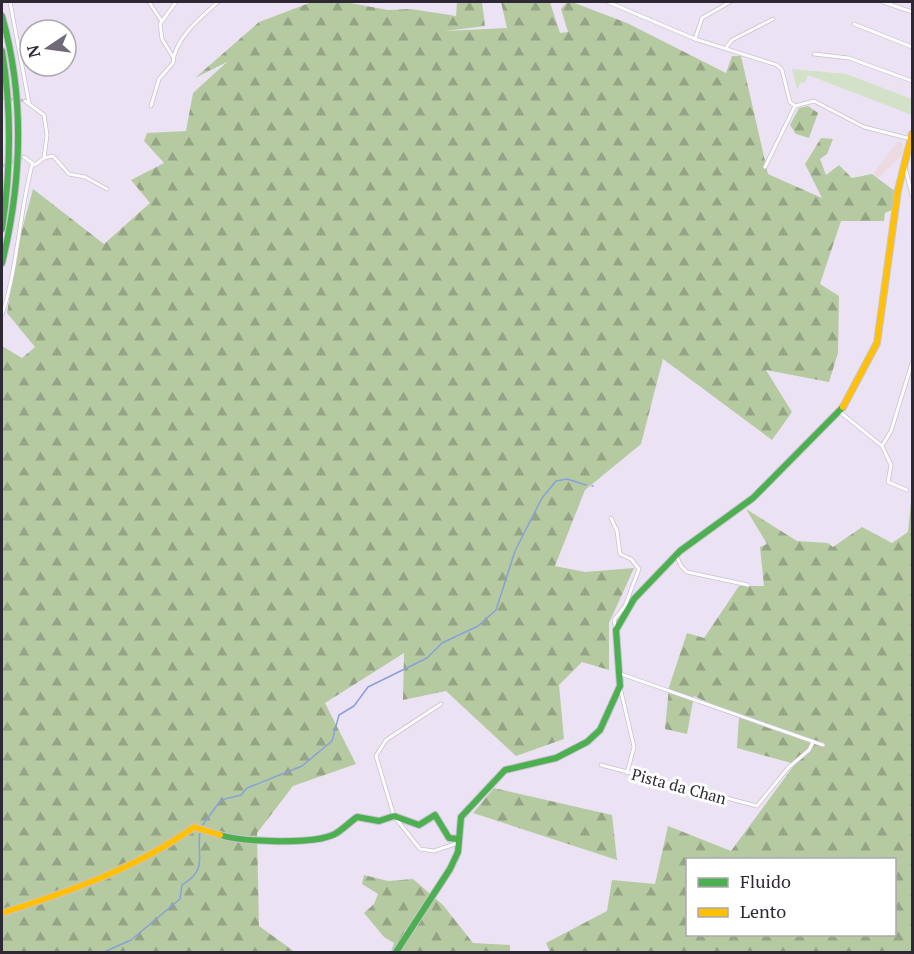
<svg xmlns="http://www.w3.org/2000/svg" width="914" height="954" viewBox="0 0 914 954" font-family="'PT Serif',serif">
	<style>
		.education { fill: #ecdae3 }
		.green { fill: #d4e1c9 }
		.forest { fill: url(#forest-firs); fill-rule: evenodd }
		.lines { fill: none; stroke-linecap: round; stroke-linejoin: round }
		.stream { stroke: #89a0da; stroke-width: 1.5 }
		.street-tunnel { stroke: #c5becd; stroke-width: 3; stroke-dasharray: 3 1.5; stroke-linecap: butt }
		.street-casing { stroke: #c9c2cf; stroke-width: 4.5 }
		.fast-casing { stroke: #c9c2cf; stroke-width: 8 }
		.slow-casing { stroke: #c9c2cf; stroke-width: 8 }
		.street { stroke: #fcfbfd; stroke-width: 3 }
		.fast { stroke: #4caf50; stroke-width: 6 }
		.slow { stroke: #ffc107; stroke-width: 6 }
		.labels { text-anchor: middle; stroke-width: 6; stroke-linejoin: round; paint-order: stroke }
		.street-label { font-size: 16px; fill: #2e2834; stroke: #fff }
	</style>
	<defs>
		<pattern id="forest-firs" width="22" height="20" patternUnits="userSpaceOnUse" patternTransform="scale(1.5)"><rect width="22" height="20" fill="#b6caa2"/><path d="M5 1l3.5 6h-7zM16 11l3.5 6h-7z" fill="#94a485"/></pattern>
	</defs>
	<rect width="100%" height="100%" fill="#ebe3f3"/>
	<!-- education -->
	<polygon class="education" points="898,141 903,143 902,155 878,178 873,174"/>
	<!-- green -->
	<polygon class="green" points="792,69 846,74 912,99 912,115 808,75 805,83 801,82 797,90"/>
	<!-- forest -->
	<g class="forest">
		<polygon points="312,2 345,2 388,10 411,9 456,16 457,2 482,2 485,26 445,31 507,28 501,2 550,2 560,33 568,32 561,9 567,2 572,2 627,23 726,73 732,56 741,56 768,174 822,198 805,164 821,138 833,139 827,154 820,159 826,175 839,165 852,178 872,174 896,192 892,210 885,213 884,221 841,221 820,284 839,296 838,353 829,382 766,370 792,412 772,440 663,359 641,444 585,490 555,566 585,572 634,568 609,623 609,670 582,662 559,685 564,739 516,756 446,691 403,700 404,653 325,703 356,764 293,786 257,833 259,926 295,952 2,952 2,346 22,358 35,347 7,313 19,241 33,189 104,244 150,203 131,180 164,163 144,141 147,133 186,131 193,93 227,62 195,78 259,22"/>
		<polygon points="808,106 818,113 809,138 796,134 790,125 799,108"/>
		<path d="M912 491V952H550L546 943 607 911 612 880 655 884 668 826 731 851 795 764 737 748 739 717 694 696 687 734 665 729 669 687 687 633 704 638 739 586H764L760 547 767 544 746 509 797 541 828 543 833 547 862 527 892 543 908 532ZM688 860H894V934H688Z"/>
		<polygon points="494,788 612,815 617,860 473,813"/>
		<polygon points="364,875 388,881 413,879 443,905 473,943 510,945 510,952 391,952 394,943 384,937 364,913 374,904 378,894 362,884"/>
	</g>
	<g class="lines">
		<!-- stream -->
		<g class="stream">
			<polyline points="592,486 593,486"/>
			<polyline points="201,827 221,800 241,795 247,788 302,766 332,741 339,715 354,706 368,687 427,658 442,643 478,626 496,610 515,551 542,498 556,481 567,479 586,485"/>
			<path d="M104 952 131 940 180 899 182 885C209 869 196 855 200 832"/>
		</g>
		<!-- street-tunnel -->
		<g class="street-tunnel">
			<polyline points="2,98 25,101"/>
			<polyline points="2,166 24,157"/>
		</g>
		<defs>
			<g id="street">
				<polyline points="10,2 29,103"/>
				<polyline points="149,2 161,20"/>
				<polyline points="608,2 695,39 777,65 782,70 790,102 795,106 814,101 864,127 911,139"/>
				<polyline points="883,2 912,12"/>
				<polyline points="854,24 912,47"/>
				<polyline points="695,39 702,18 730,2"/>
				<polyline points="726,48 732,40 773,19"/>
				<polyline points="814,54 849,58 912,81"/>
				<polyline points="173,57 162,39 160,24 176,2"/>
				<polyline points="25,101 44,115 47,135 44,158"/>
				<path d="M151 106 159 79 173 63C174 39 201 17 218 2"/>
				<polyline points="24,157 35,165 44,158 53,156 69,174 85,177 107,189"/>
				<polyline points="765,167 795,106"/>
				<polyline points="905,167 912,195"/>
				<path d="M2 315C18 266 19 215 32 165"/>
				<polyline points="840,412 882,446 891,431 912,363"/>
				<polyline points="882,446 891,465 888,482 907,490"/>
				<polyline points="611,518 617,531 620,554 631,559 639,569 625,606 614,620 616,630"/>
				<polyline points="676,555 681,566 687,572 748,585"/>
				<polyline points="621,674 823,745"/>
				<polyline points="620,687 634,747 627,773"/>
				<polyline points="441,704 386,740 376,756 394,816 420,849 434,851 458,843"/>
				<polyline points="601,765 757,806 788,768 809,750 813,742"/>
			</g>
			<g id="fast">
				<path d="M2 16C25 98 22 181 2 263"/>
				<path d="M2 51C12 111 11 169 2 229"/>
				<path d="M220 835C243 842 313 845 335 834 342 830 350 822 357 817L379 821 394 816 419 825 435 815 449 838 458 839"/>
				<polyline points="396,952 450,869 458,852 461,817 505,770 556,758 587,742 600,730 620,686 616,630 634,599 680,551 753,498 843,407"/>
			</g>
			<g id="slow">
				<polyline points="843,407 877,343 898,190 912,134"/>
				<path d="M2 913C68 892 137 868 194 827L220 835"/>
			</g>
		</defs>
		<!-- street casing -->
		<use href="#street" class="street-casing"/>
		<!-- fast casing -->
		<use href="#fast" class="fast-casing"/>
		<!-- slow casing -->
		<use href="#slow" class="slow-casing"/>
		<!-- street -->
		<use href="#street" class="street"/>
		<!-- fast -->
		<use href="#fast" class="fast"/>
		<!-- slow -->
		<use href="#slow" class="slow"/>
	</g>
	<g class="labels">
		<!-- street labels -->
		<g class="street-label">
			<text transform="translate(679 786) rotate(15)" y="6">Pista da Chan</text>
		</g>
	</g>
	<!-- border -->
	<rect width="914" height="954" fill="none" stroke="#2e2834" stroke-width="6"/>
	<!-- legend -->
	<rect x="686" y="858" width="210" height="78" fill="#ffffff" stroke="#aba9ae" stroke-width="1.5"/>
	<rect x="698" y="878" width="30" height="9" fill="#4caf50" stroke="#aba9ae" stroke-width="1.5"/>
	<text x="740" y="888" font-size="18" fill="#2e2834">Fluido</text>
	<rect x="698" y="908" width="30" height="9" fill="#ffc107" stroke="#aba9ae" stroke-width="1.5"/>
	<text x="740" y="918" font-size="18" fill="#2e2834">Lento</text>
	<!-- north arrow -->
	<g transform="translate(48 48) rotate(257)"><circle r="28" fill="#ffffff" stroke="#aba9ae" stroke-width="1.5"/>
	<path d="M0-4.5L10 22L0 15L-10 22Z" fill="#706977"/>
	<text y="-9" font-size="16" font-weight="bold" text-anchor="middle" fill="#2e2834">N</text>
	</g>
</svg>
